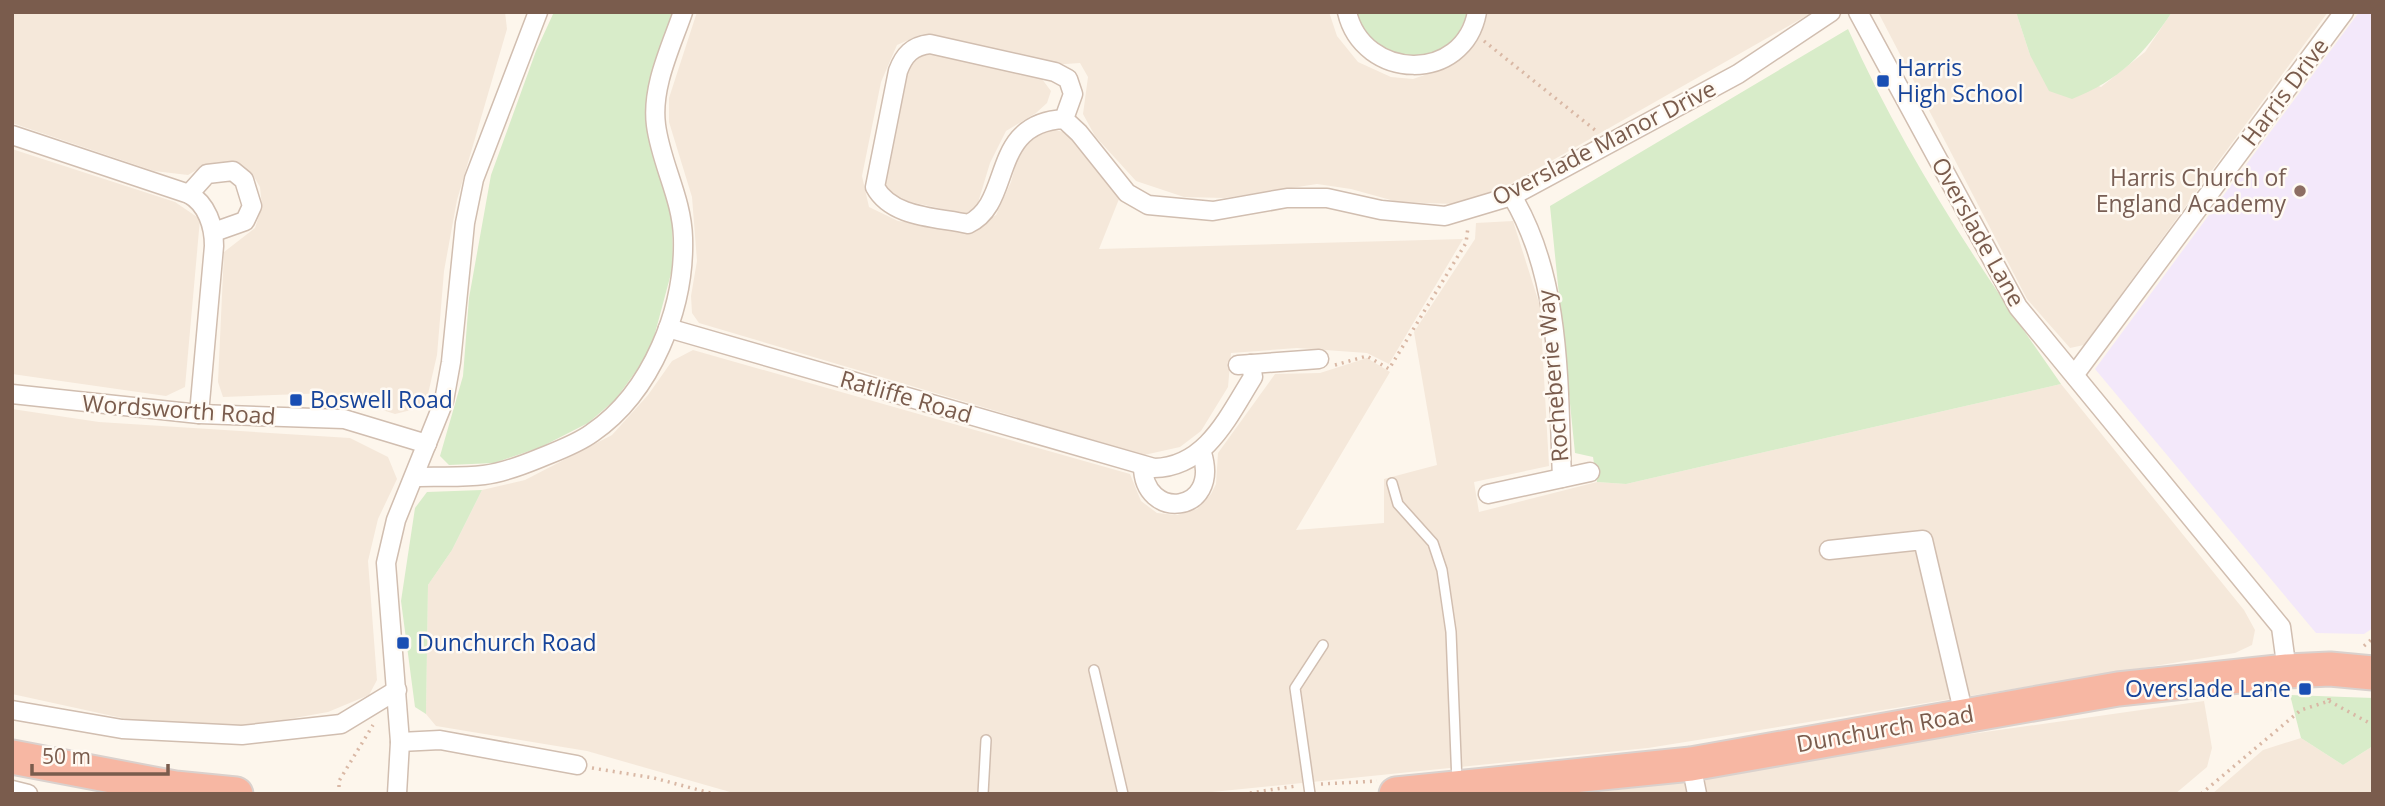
<svg xmlns="http://www.w3.org/2000/svg" width="2385" height="806" viewBox="0 0 2385 806" font-family="'Open Sans',sans-serif">
	<style>
		.residential { fill: #f5e8da }
		.education { fill: #f3e8fa }
		.green { fill: #d8ecc9 }
		.lines { fill: none; stroke-linecap: round; stroke-linejoin: round }
		.lane-casing { stroke: #d1beb0; stroke-width: 12 }
		.street-casing { stroke: #d1beb0; stroke-width: 21 }
		.highway-casing { stroke: #dad1cd; stroke-width: 37 }
		.path { stroke: #d9b8a5; stroke-width: 3.5; stroke-dasharray: 2 5; stroke-linecap: butt }
		.lane { stroke: #fff; stroke-width: 9 }
		.street { stroke: #fff; stroke-width: 18 }
		.highway { stroke: #f7b7a3; stroke-width: 33 }
		.transit-dot { fill: #1a4fb4; stroke: #fffaf3; stroke-width: 2.5 }
		.education-dot { fill: #8d6e63; stroke: #fffaf3; stroke-width: 2.5 }
		.labels { text-anchor: middle; stroke-width: 5; stroke-linejoin: round; paint-order: stroke }
		.transit-label { font-size: 23px; fill: #164399; stroke: #fffaf3; text-anchor: start }
		.street-label { font-size: 23px; fill: #7a5c4d; stroke: #fffaf3 }
		.education-label { font-size: 23px; fill: #785e54; stroke: #fffaf3; text-anchor: end }
	</style>
	<rect width="100%" height="100%" fill="#fdf6ec"/>
	<!-- residential -->
	<g class="residential">
		<polygon points="12,12 505,12 507,29 457,200 444,271 437,355 428,394 419,408 395,414 329,393 223,397 218,382 224,252 255,228 262,206 260,187 253,175 239,166 220,162 205,165 188,175 154,171 12,123"/>
		<polygon points="697,12 1329,12 1337,36 1358,62 1391,77 1413,79 1445,68 1467,50 1479,32 1485,12 1813,12 1486,198 1454,204 1398,202 1351,189 1317,184 1225,198 1184,197 1136,181 1095,136 1083,114 1088,77 1080,63 1051,65 922,34 897,45 881,82 862,176 869,207 898,221 956,230 974,227 996,215 1011,182 1020,149 1041,134 1054,130 1069,133 1078,142 1119,199 1099,249 1463,239 1389,364 1367,353 1297,348 1231,353 1228,387 1201,431 1180,447 1144,455 699,323 692,313 691,296 697,261 692,197 669,122 669,98"/>
		<polygon points="1878,12 2016,12 2030,55 2101,87 2145,52 2172,12 2328,12 2084,345 2070,348 2027,299"/>
		<polygon points="925,50 1042,79 1051,91 1047,103 1036,113 1006,131 990,163 977,206 965,214 893,198 883,182 906,66"/>
		<polygon points="12,149 175,202 200,219 185,387 166,396 12,374"/>
		<polygon points="1513,221 1540,306 1549,466 1474,482 1479,512 1597,482 1626,484 2061,384 2244,610 2255,630 2252,645 2235,653 1648,748 1192,794 737,794 587,751 436,726 426,714 428,585 452,550 482,490 525,480 612,435 648,395 672,361 693,350 1130,474 1141,501 1157,513 1177,515 1197,509 1211,494 1216,484 1218,453 1275,374 1320,373 1367,358 1390,372 1296,530 1384,523 1384,479 1437,465 1414,332 1475,239 1476,223"/>
		<polygon points="12,409 99,422 350,438 388,457 397,479 378,519 368,561 377,680 369,695 328,712 239,728 131,720 12,694"/>
		<polygon points="2204,701 2212,748 2207,767 2175,794 1581,794 1704,780 1922,741"/>
		<polygon points="2301,738 2343,765 2373,746 2373,794 2212,794 2263,750"/>
	</g>
	<!-- education -->
	<polygon class="education" points="2359,12 2373,12 2373,628 2364,634 2316,633 2095,369"/>
	<!-- green -->
	<g class="green">
		<polygon points="554,12 672,12 646,104 651,139 672,210 673,266 650,352 615,400 588,423 541,447 494,463 449,465 440,456 463,376 469,298 491,175 536,51"/>
		<polygon points="1355,12 1466,12 1467,15 1454,42 1426,59 1405,60 1369,43"/>
		<path d="M2016 12H2172C2144 54 2120 80 2072 99L2049 91 2030 55Z"/>
		<path d="M1848 29C1905 156 1981 270 2061 384L1626 484 1597 482 1593 457 1575 453 1550 206Z"/>
		<polygon points="482,490 452,550 428,585 426,714 415,707 401,601 415,508 427,492"/>
		<polygon points="2290,695 2373,698 2373,746 2343,765 2301,738"/>
	</g>
	<g class="lines">
		<defs>
			<g id="lane">
				<polyline points="1392,483 1398,504 1433,543 1442,570 1451,632 1457,783"/>
				<polyline points="1094,670 1123,794"/>
				<polyline points="983,794 986,740"/>
				<polyline points="1310,794 1295,688 1323,645"/>
			</g>
			<g id="street">
				<path d="M1347 12C1363 81 1464 84 1477 12"/>
				<polyline points="1858,12 2018,307 2281,627 2287,671"/>
				<path d="M1064 119 1073 94 1068 79 1055 72 930 44C912 46 904 55 898 71L875 187C892 218 936 217 968 224 1014 203 988 123 1064 119L1079 133 1127 193 1148 205 1213 211 1287 198H1327L1381 210 1445 216 1512 196 1738 74 1831 12"/>
				<path d="M12 135 189 194C207 204 214 226 214 246L199 414"/>
				<polyline points="189,194 207,174 233,171 244,180 252,206 245,221 214,232"/>
				<path d="M1512 196C1562 279 1558 384 1562 478"/>
				<path d="M668 328 1154 468C1206 467 1228 417 1253 377L1251 364"/>
				<polyline points="1238,365 1319,359"/>
				<polyline points="2075,374 2344,12"/>
				<polyline points="12,394 199,414 344,419 427,444"/>
				<path d="M1143 466C1143 521 1221 515 1202 453"/>
				<path d="M415 477C437 476 461 478 484 475 502 473 523 465 540 458 557 451 577 444 592 433 652 392 685 308 683 238 682 198 661 164 656 125 651 87 671 47 683 12"/>
				<polyline points="1488,494 1590,472"/>
				<polyline points="1829,550 1923,540 1964,715"/>
				<polyline points="12,710 122,729 242,735 341,724 397,690"/>
				<polyline points="400,742 440,740 577,765"/>
				<polyline points="1691,764 1697,794"/>
				<polyline points="12,790 28,794"/>
				<polyline points="397,794 400,742 386,563 396,520 444,401 451,362 465,223 474,179 538,12"/>
			</g>
			<g id="highway">
				<polyline points="12,757 175,788 236,794"/>
				<polyline points="1396,794 1691,764 2118,689 2287,671 2330,669 2373,673"/>
			</g>
		</defs>
		<!-- lane casing -->
		<use href="#lane" class="lane-casing"/>
		<!-- street casing -->
		<use href="#street" class="street-casing"/>
		<!-- highway casing -->
		<use href="#highway" class="highway-casing"/>
		<!-- path -->
		<g class="path">
			<polyline points="1484,41 1595,130"/>
			<polyline points="1335,365 1367,356 1389,369 1466,243 1468,227"/>
			<polyline points="2364,646 2373,638"/>
			<polyline points="2329,701 2373,725"/>
			<polyline points="592,768 654,778 714,794"/>
			<polyline points="1321,784 1377,781"/>
			<polyline points="339,794 339,781 373,725"/>
			<polyline points="1243,794 1296,786"/>
			<polyline points="2201,794 2301,710 2329,701 2329,694"/>
		</g>
		<!-- lane -->
		<use href="#lane" class="lane"/>
		<!-- street -->
		<use href="#street" class="street"/>
		<!-- highway -->
		<use href="#highway" class="highway"/>
	</g>
	<!-- markers -->
	<g class="transit-dot">
		<rect x="1876" y="74" width="14" height="14" rx="3.5"/>
		<rect x="289" y="393" width="14" height="14" rx="3.5"/>
		<rect x="396" y="636" width="14" height="14" rx="3.5"/>
		<rect x="2298" y="682" width="14" height="14" rx="3.5"/>
	</g>
	<circle class="education-dot" cx="2300" cy="191" r="7"/>
	<g class="labels">
		<!-- transit labels -->
		<g class="transit-label">
			<text x="1897" y="76">Harris<tspan x="1897" dy="26">High School</tspan></text>
			<text x="310" y="408">Boswell Road</text>
			<text x="417" y="651">Dunchurch Road</text>
			<text x="2291" y="697" text-anchor="end">Overslade Lane</text>
		</g>
		<!-- street labels -->
		<g class="street-label">
			<text transform="translate(2285 92) rotate(-53)" y="8">Harris Drive</text>
			<text transform="translate(1604 143) rotate(-27)" y="8">Overslade Manor Drive</text>
			<text transform="translate(1978 232) rotate(61)" y="8">Overslade Lane</text>
			<text transform="translate(1553 376) rotate(-95)" y="8">Rocheberie Way</text>
			<text transform="translate(906 397) rotate(16)" y="8">Ratliffe Road</text>
			<text transform="translate(179 410) rotate(4)" y="8">Wordsworth Road</text>
			<text transform="translate(1885 729) rotate(-10)" y="8">Dunchurch Road</text>
		</g>
		<!-- education labels -->
		<g class="education-label">
			<text x="2286" y="186">Harris Church of<tspan x="2286" dy="26">England Academy</tspan></text>
		</g>
	</g>
	<!-- border -->
	<rect width="2385" height="806" fill="none" stroke="#7a5c4d" stroke-width="28"/>
	<!-- scale -->
	<path d="M32 764v10h136v-10" fill="none" stroke="#7a5c4d" stroke-width="3.5"/>
	<text x="42" y="764" font-size="21" fill="#7a5c4d" stroke="#fffaf3" stroke-width="5" paint-order="stroke">50 m</text>
</svg>
